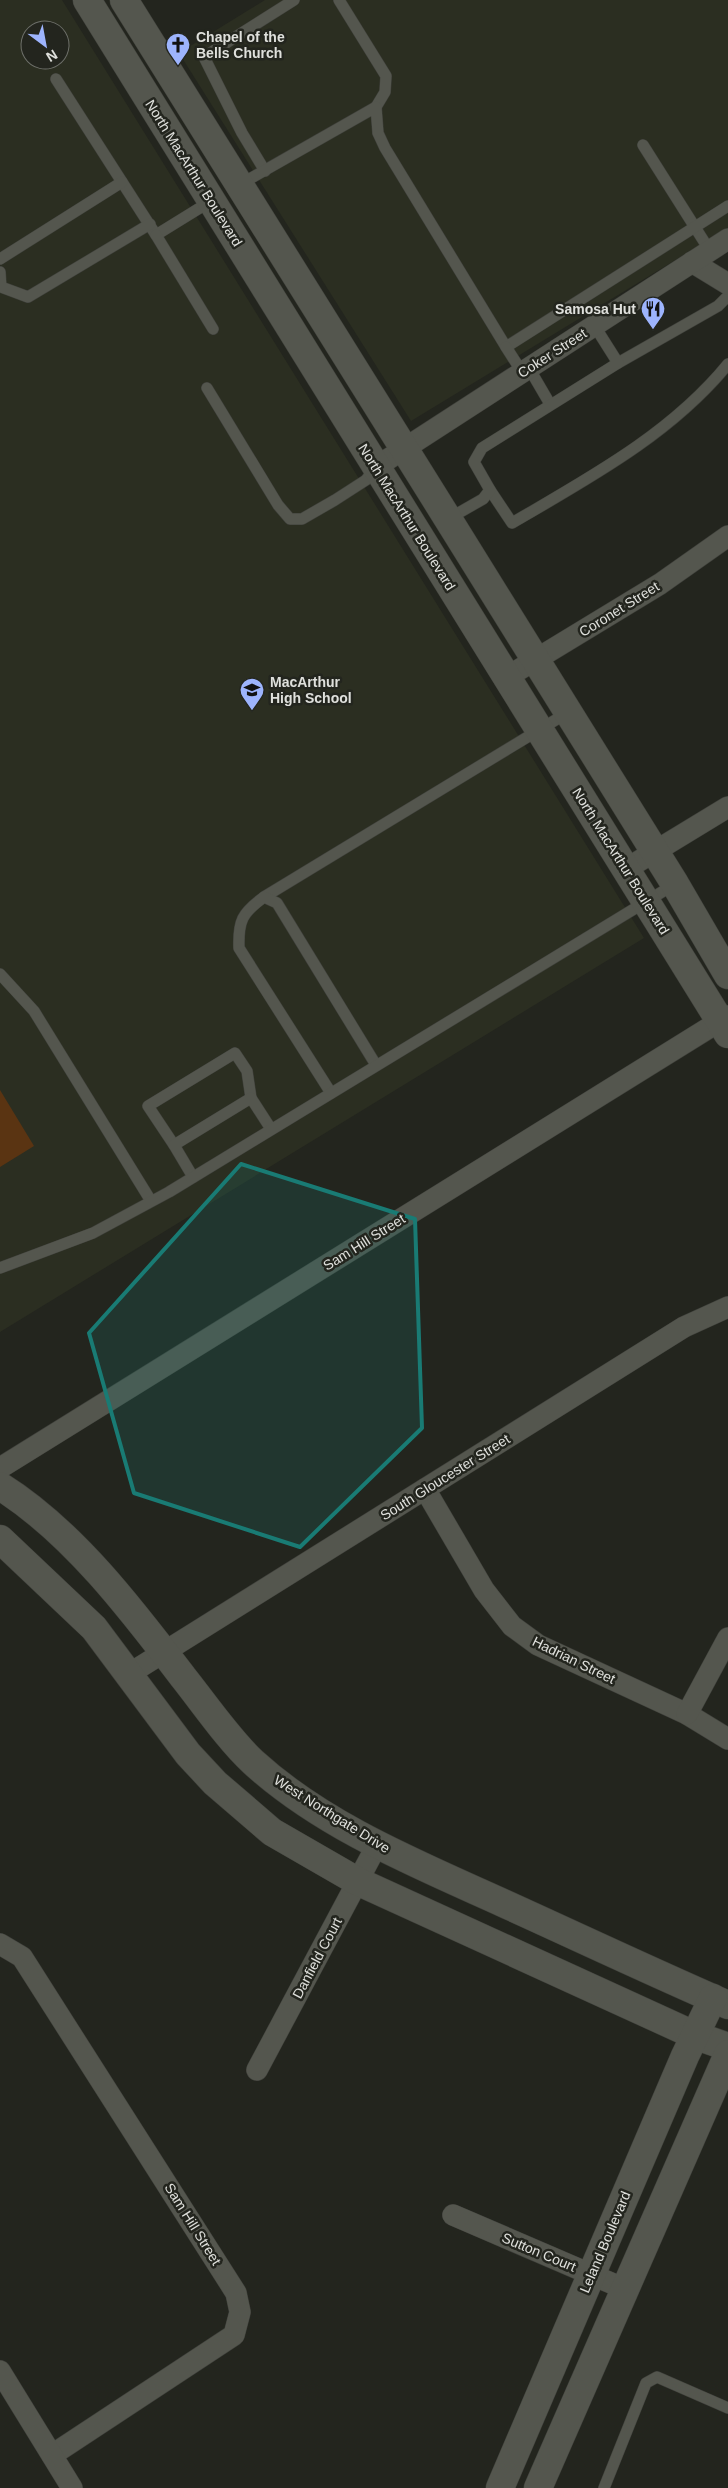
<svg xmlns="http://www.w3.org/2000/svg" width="728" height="2488" viewBox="0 0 728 2488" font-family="Helvetica,sans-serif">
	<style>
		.built { fill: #2b2e21; fill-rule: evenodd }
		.green { fill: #5a3412 }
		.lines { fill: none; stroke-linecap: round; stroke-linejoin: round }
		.lane-casing { stroke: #3f403b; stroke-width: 12 }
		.street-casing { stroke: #3f403b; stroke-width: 22 }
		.secondary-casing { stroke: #3f403b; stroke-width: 29 }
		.lane { stroke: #54564e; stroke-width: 11 }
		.street { stroke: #54564e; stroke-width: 21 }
		.secondary { stroke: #54564e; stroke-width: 28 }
		.marked { fill: #197b74; fill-opacity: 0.2; stroke: #197b74; stroke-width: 4; stroke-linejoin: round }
		.labels { text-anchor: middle; stroke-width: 5; stroke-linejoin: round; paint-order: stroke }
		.poi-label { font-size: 14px; font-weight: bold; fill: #dfe0dc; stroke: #23251e; text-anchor: start }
		.street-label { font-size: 14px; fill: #dfe0dc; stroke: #23251e }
	</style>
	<rect width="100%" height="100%" fill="#23251e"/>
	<!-- built -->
	<g class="built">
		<path d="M0 0H62L644 938 0 1332ZM30 30H60V60H30Z"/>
		<polygon points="265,0 728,0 728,228 411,421 179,53"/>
	</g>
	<!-- green -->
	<polygon class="green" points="0,1090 34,1146 0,1167"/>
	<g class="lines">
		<defs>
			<g id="lane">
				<polyline points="339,0 386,76 385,92 376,107"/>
				<polyline points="56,79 156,235 211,201"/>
				<polyline points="643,145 710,251"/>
				<polyline points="265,171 242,133 204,57 294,0"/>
				<polyline points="239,185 376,107 378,133 385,148 506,347 728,206"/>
				<polyline points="156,235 213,329"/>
				<polyline points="0,259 122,182"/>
				<polyline points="0,272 1,287 28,297 150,224"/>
				<polyline points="506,347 522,372"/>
				<polyline points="618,363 718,306 728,296"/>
				<polyline points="529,368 550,404"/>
				<polyline points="207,388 278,505 290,519 302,519 335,500 366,480 376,467"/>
				<path d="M490 490 512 523C589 478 671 434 728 364"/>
				<polyline points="448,519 483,499 490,490 474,462 482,448 618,363 594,325"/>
				<polyline points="264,897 567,713"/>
				<polyline points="0,974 34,1011 151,1201"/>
				<path d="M331 1093 239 948C238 921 242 913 264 897L277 903 376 1065"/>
				<polyline points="174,1145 148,1106 235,1053 247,1071 251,1098"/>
				<polyline points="193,1177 174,1145 251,1098 271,1129"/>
				<polyline points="0,1268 93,1233 169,1192 675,884"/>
				<polyline points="604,2488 646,2383 657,2377 728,2408"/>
			</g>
			<g id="street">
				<polyline points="692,262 728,284"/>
				<polyline points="376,467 728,239"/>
				<polyline points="507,677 660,584 728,536"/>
				<polyline points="626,869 728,807"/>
				<polyline points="0,1468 728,1016"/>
				<polyline points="425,1489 484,1590 512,1626 538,1645 687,1714 728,1739"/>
				<polyline points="129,1674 684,1327 728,1307"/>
				<polyline points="687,1714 728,1638"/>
				<polyline points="0,1944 22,1957 236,2293 240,2312 234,2335 52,2455"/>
				<polyline points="257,2070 377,1845"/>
				<polyline points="453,2215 625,2289"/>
				<polyline points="0,2371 72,2488"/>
			</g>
			<g id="secondary">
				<polyline points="87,0 728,1034"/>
				<polyline points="124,0 448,519 675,884 728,975"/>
				<path d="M0 1486C72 1531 132 1610 183 1677 203 1702 229 1740 253 1762 323 1826 417 1864 503 1903 578 1937 652 1972 728 2005"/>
				<polyline points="0,1539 94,1628 188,1754 215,1783 272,1832 357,1881 694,2035 728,2047"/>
				<polyline points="500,2488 685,2056 713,1998"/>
				<polyline points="538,2488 728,2054"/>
			</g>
		</defs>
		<!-- lane casing -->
		<use href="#lane" class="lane-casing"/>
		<!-- street casing -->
		<use href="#street" class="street-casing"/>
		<!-- secondary casing -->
		<use href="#secondary" class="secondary-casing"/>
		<!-- lane -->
		<use href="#lane" class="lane"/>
		<!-- street -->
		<use href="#street" class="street"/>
		<!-- secondary -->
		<use href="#secondary" class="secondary"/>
	</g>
	<!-- marked area -->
	<path class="marked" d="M241 1164 415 1219 422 1428 300 1547 134 1493 89 1333Z"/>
	<!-- icons -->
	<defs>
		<symbol id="church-pin" viewBox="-11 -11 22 30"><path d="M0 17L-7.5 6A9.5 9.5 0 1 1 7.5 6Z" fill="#9db4fd" stroke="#23251e"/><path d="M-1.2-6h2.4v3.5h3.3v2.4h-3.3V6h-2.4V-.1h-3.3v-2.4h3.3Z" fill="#111"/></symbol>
		<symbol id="restaurant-pin" viewBox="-11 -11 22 30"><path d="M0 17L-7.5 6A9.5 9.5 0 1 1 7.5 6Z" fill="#9db4fd" stroke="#23251e"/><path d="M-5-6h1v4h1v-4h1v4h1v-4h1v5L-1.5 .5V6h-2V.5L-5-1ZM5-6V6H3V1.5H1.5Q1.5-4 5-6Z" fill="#111"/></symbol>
		<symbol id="school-pin" viewBox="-11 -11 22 30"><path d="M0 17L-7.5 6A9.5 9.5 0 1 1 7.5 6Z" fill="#9db4fd" stroke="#23251e"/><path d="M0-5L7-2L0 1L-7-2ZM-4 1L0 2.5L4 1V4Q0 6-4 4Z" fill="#111"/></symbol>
	</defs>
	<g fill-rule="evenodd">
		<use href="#church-pin" x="164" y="31" width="28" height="38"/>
		<use href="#restaurant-pin" x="639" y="295" width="28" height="38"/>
		<use href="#school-pin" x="238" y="676" width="28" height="38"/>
	</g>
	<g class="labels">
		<!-- poi labels -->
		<g class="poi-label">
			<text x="196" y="42">Chapel of the<tspan x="196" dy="16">Bells Church</tspan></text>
			<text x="636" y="314" text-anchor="end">Samosa Hut</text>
			<text x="270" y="687">MacArthur<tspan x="270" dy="16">High School</tspan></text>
		</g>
		<!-- street labels -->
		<g class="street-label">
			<text transform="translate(194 173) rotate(58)" y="5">North MacArthur Boulevard</text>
			<text transform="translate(552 353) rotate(-33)" y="5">Coker Street</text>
			<text transform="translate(407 517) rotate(58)" y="5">North MacArthur Boulevard</text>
			<text transform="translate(619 609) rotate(-32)" y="5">Coronet Street</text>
			<text transform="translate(621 861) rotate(58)" y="5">North MacArthur Boulevard</text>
			<text transform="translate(364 1242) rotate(-32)" y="5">Sam Hill Street</text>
			<text transform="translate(445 1477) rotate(-32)" y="5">South Gloucester Street</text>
			<text transform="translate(574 1660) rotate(26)" y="5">Hadrian Street</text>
			<text transform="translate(332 1814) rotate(32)" y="5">West Northgate Drive</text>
			<text transform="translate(317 1958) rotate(-62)" y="5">Danfield Court</text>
			<text transform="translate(193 2224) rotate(58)" y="5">Sam Hill Street</text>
			<text transform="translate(605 2242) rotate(-67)" y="5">Leland Boulevard</text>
			<text transform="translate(539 2252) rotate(23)" y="5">Sutton Court</text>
		</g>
	</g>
	<!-- north arrow -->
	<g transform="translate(45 45) rotate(148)"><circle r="24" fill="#23251e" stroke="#6e706a"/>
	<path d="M0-4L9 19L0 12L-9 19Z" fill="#9db4fd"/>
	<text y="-8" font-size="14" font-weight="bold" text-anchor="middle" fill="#dfe0dc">N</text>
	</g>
</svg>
